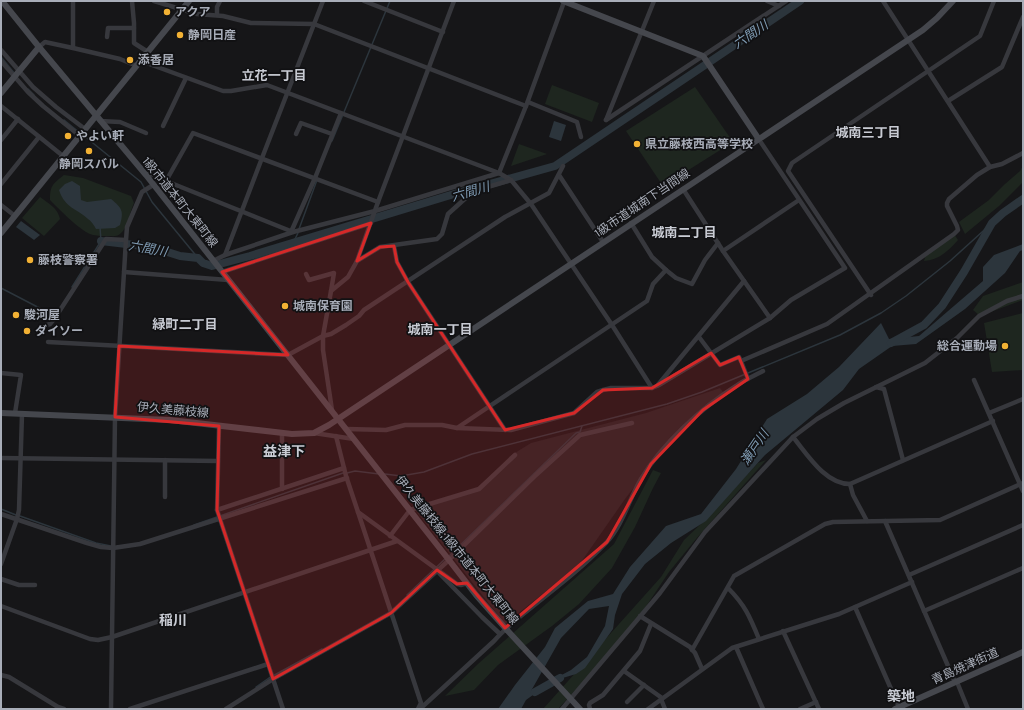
<svg xmlns="http://www.w3.org/2000/svg" width="1024" height="710" viewBox="0 0 1024 710" font-family="Karla,'Noto Sans JP',sans-serif">
	<style>
		.built { fill: #222225 }
		.green { fill: #1e261f }
		.water { fill: #2c353c }
		.lines { fill: none; stroke-linecap: round; stroke-linejoin: round }
		.stream { stroke: #2c353c; stroke-width: 1.5 }
		.river { stroke: #2c353c; stroke-width: 8 }
		.street { stroke: #37383d; stroke-width: 4.5 }
		.secondary { stroke: #45474d; stroke-width: 6 }
		.secondary-bridge { stroke: #45474d; stroke-width: 6 }
		.marked { fill: #d62828; fill-opacity: 0.2; stroke: #d62828; stroke-width: 3; stroke-linejoin: round }
		.poi-dot { fill: #f2b134; stroke: #111113; stroke-width: 1.5 }
		.labels { text-anchor: middle; stroke-width: 3.5; stroke-linejoin: round; paint-order: stroke }
		.poi-label { font-size: 12px; font-weight: bold; fill: #a8adb8; stroke: #111113; text-anchor: start }
		.street-label { font-size: 12px; fill: #a8adb8; stroke: #111113 }
		.water-label { font-size: 13px; font-style: italic; fill: #7f9bb3; stroke: #111113 }
		.neighbourhood-label { font-size: 13px; font-weight: bold; fill: #c9ccd4; stroke: #111113 }
		.quarter-label { font-size: 14px; font-weight: bold; fill: #c9ccd4; stroke: #111113 }
	</style>
	<rect width="100%" height="100%" fill="#161618"/>
	<!-- built -->
	<polygon class="built" points="720,388 723,392 677,432 625,499 579,565 505,624 416,511 445,499 478,489 510,456 531,443 646,413"/>
	<!-- green -->
	<g class="green">
		<polygon points="552,85 599,103 592,122 545,104"/>
		<polygon points="695,87 733,142 663,186 626,131"/>
		<polygon points="519,144 547,154 511,166"/>
		<polygon points="1023,166 1023,182 999,206 965,234 959,222 989,200 1005,184 1020,171"/>
		<path d="M64 175 83 178 131 196 134 203C129 213 129 227 120 234 117 237 112 236 108 236 103 236 98 236 93 235 82 233 58 208 50 200 50 185 53 184 64 175Z"/>
		<path d="M40 197C48 203 58 208 60 219L44 236 22 218Z"/>
		<path d="M954 234 958 240C948 251 939 260 924 261L926 254Z"/>
		<polygon points="1023,282 1023,300 980,316 973,310 983,296"/>
		<polygon points="1023,313 1023,370 992,372 984,323"/>
		<polygon points="766,460 696,539 669,572 643,611 606,657 558,709 543,709 661,577 684,540 703,522 758,463"/>
		<polygon points="653,470 661,473 653,488 635,527 612,568 579,604 552,626 498,665 474,690 445,696 479,663 614,544"/>
	</g>
	<!-- water -->
	<g class="water">
		<polygon points="554,121 566,125 561,141 549,137"/>
		<path d="M72 181 80 186 81 200 87 202 111 199C122 208 124 211 120 225L115 228 96 229C94 225 91 221 88 219 76 208 65 208 59 190L65 184Z"/>
		<polygon points="21,221 40,235 34,240 16,227"/>
		<polygon points="1023,244 1023,250 1020,251 1005,273 965,309 916,344 892,346 859,369 843,390 765,455 706,521 671,543 645,564 622,594 615,615 613,629 585,668 576,674 556,680 554,679 571,670 587,657 605,626 609,606 589,609 561,638 531,691 541,685 544,687 526,700 521,709 498,709 515,685 545,647 555,628 588,601 613,594 630,567 666,526 701,514 736,469 767,419 807,394 839,367 881,323 889,339 919,336 983,281 983,267 994,255"/>
	</g>
	<g class="lines">
		<!-- stream -->
		<g class="stream">
			<polyline points="1,57 15,74"/>
			<polyline points="28,89 34,95"/>
			<polyline points="64,120 80,133"/>
			<polyline points="83,135 141,182 152,202 198,258"/>
			<polyline points="332,141 390,1"/>
			<polyline points="299,229 317,180"/>
			<polyline points="293,243 298,233"/>
			<polyline points="72,287 101,241 100,227"/>
			<polyline points="1,288 51,314 58,310"/>
			<polyline points="347,473 355,471 379,474"/>
			<polyline points="385,474 401,476 424,472 472,454 667,404 702,392 840,335 881,313 906,296 950,261 992,223"/>
			<polyline points="1,509 16,515"/>
			<polyline points="20,516 96,543 111,546"/>
			<polyline points="194,525 343,473"/>
			<polyline points="448,557 576,433 580,432 582,426"/>
			<polyline points="407,595 445,559"/>
			<polyline points="256,687 269,678 322,649"/>
		</g>
		<!-- river -->
		<g class="river">
			<polyline points="101,241 152,247 180,256 198,258 203,263 212,266 250,256 454,194 555,166 800,1"/>
			<polyline points="891,343 924,325 942,306 964,272 992,223 1003,213 1023,199"/>
			<polyline points="535,692 560,678"/>
		</g>
		<!-- street -->
		<g class="street">
			<polyline points="132,1 134,23 134,43 148,52"/>
			<polyline points="154,1 197,14 223,16 251,23 314,24 526,106"/>
			<polyline points="364,1 443,32"/>
			<polyline points="767,1 779,6"/>
			<polyline points="883,1 990,167"/>
			<polyline points="217,15 217,7 220,1"/>
			<polyline points="107,37 108,28 134,28"/>
			<polyline points="39,47 45,42 73,48 120,59 137,66"/>
			<polyline points="73,48 73,1"/>
			<polyline points="1,50 33,87 56,107 85,129"/>
			<polyline points="1,61 28,92 43,106 80,136"/>
			<polyline points="141,61 223,91 231,91 267,85 499,173 511,180 531,204 612,325 652,388"/>
			<polyline points="948,101 1002,67 1023,17"/>
			<polyline points="528,102 577,122 581,137"/>
			<polyline points="1,106 63,156"/>
			<polyline points="606,120 786,1"/>
			<polyline points="606,120 654,1"/>
			<polyline points="100,121 120,122 146,133"/>
			<polyline points="163,126 186,78"/>
			<polyline points="296,134 301,123 332,134"/>
			<polyline points="1,140 18,119"/>
			<polyline points="499,173 526,106 564,2"/>
			<polyline points="146,175 151,174 166,181 293,232"/>
			<polyline points="559,175 603,242"/>
			<polyline points="166,181 193,133 378,202"/>
			<polyline points="1,184 39,137"/>
			<polyline points="683,189 723,251 770,318 791,300 845,268 758,138"/>
			<polyline points="1,205 15,216"/>
			<polyline points="291,232 315,178 341,113"/>
			<polyline points="394,246 397,262 408,282 505,430"/>
			<polyline points="723,251 799,200"/>
			<polyline points="225,255 262,158 323,1"/>
			<polyline points="213,261 225,255 293,232 375,211 499,173"/>
			<polyline points="357,261 380,247 437,239 442,234 448,214 468,196 481,189 511,180"/>
			<polyline points="666,270 676,278 692,284 705,260 718,243"/>
			<polyline points="124,272 228,280"/>
			<polyline points="222,272 371,223"/>
			<polyline points="306,274 309,280 334,273 331,291"/>
			<polyline points="871,295 788,171 792,163 980,36 994,1"/>
			<polyline points="47,325 50,324 55,318 106,239 126,240"/>
			<polyline points="699,337 720,365 739,357 741,361"/>
			<polyline points="48,342 288,355 323,336 331,334 346,325 359,316 364,310 505,217 549,193 563,166"/>
			<polyline points="1,373 21,375 15,413"/>
			<polyline points="748,379 741,361 827,324 954,234 958,230 957,226 947,206 947,203 949,199 977,175 990,167 1002,164 1023,153"/>
			<polyline points="974,380 1023,491"/>
			<polyline points="659,385 770,318"/>
			<polyline points="876,387 884,389 903,460"/>
			<polyline points="332,410 323,350 323,336 331,291 348,277 357,261 378,202 454,1"/>
			<polyline points="989,413 1023,399"/>
			<polyline points="219,426 217,510 283,709"/>
			<polyline points="457,428 647,301 653,284 666,270 652,257 631,223"/>
			<polyline points="347,429 386,430 405,425 442,425 457,428 511,430 574,413 597,392 603,390 611,388 652,388 657,386 744,281"/>
			<polyline points="314,433 354,439"/>
			<polyline points="336,436 346,476 358,512 457,584 461,585 467,583"/>
			<path d="M793 437C807 454 825 484 850 484L993 421"/>
			<polyline points="1,458 218,461"/>
			<polyline points="165,460 165,497"/>
			<polyline points="850,484 853,495 867,521"/>
			<polyline points="282,489 282,433"/>
			<polyline points="217,510 344,468"/>
			<polyline points="358,512 421,703 418,709"/>
			<polyline points="1,514 87,543 101,547 113,548 140,544 347,478"/>
			<polyline points="885,521 955,682"/>
			<polyline points="390,536 410,510 479,489 515,455"/>
			<polyline points="1,564 17,519 19,510 22,414"/>
			<polyline points="439,573 482,617 500,634"/>
			<polyline points="909,575 1023,525"/>
			<polyline points="1,579 19,585 35,585"/>
			<path d="M728 588C745 605 750 617 759 639"/>
			<polyline points="1,606 90,639 98,640 112,637 397,541"/>
			<polyline points="855,607 899,707"/>
			<polyline points="924,611 1023,568"/>
			<polyline points="640,616 690,647 695,653 702,669"/>
			<polyline points="783,631 819,709"/>
			<polyline points="736,647 763,709"/>
			<polyline points="692,650 734,576 825,524 833,522 940,520 1023,483"/>
			<polyline points="624,671 662,698"/>
			<polyline points="1,675 9,677 58,707 64,709"/>
			<polyline points="957,682 968,709"/>
			<polyline points="661,699 665,709"/>
			<polyline points="627,702 644,685"/>
			<polyline points="111,709 115,417 126,240 127,227 142,192 153,185"/>
			<polyline points="130,709 268,664"/>
			<polyline points="226,709 273,679 391,613 449,560 536,475 580,435 632,423"/>
			<path d="M420 709 494 641C507 626 522 615 537 603 561 584 585 565 606 543 623 525 629 499 641 479 662 444 701 408 736 386 744 380 754 376 763 371"/>
			<polyline points="562,709 660,593 705,532 793,437 817,419 844,403 925,363 957,338 979,316 1007,301 1023,296"/>
			<polyline points="590,709 589,705 590,703 603,695 640,651 651,624"/>
			<polyline points="648,709 732,648 839,614 912,582"/>
			<polyline points="800,709 816,702"/>
		</g>
		<!-- secondary -->
		<g class="secondary">
			<polyline points="2,1 39,47 146,175 449,560"/>
			<polyline points="563,1 703,56 758,138"/>
			<polyline points="1,93 39,47"/>
			<polyline points="1,233 189,1"/>
			<polyline points="1,413 170,420 292,434 314,433 329,425 923,30 937,18 953,1"/>
			<polyline points="507,630 580,709"/>
			<polyline points="895,709 1023,652"/>
		</g>
		<!-- secondary-bridge -->
		<polyline class="secondary-bridge" points="449,560 476,595 507,630"/>
	</g>
	<!-- marked area -->
	<path class="marked" d="M371 223 357 261 380 247 394 246 397 262 408 282 505 430 574 413 603 390 652 388 711 353 720 365 739 357 748 379 703 410 651 464 607 542 505 628 467 583 457 584 437 570 391 613 273 679 217 510 219 426 115 417 119 346 288 355 222 272Z"/>
	<!-- markers -->
	<g class="poi-dot">
		<circle cx="167" cy="12" r="4"/>
		<circle cx="180" cy="35" r="4"/>
		<circle cx="130" cy="60" r="4"/>
		<circle cx="68" cy="136" r="4"/>
		<circle cx="637" cy="144" r="4"/>
		<circle cx="89" cy="151" r="4"/>
		<circle cx="30" cy="260" r="4"/>
		<circle cx="285" cy="306" r="4"/>
		<circle cx="16" cy="315" r="4"/>
		<circle cx="27" cy="331" r="4"/>
		<circle cx="1005" cy="346" r="4"/>
	</g>
	<g class="labels">
		<!-- poi labels -->
		<g class="poi-label">
			<text x="175" y="16">アクア</text>
			<text x="188" y="39">静岡日産</text>
			<text x="138" y="64">添香居</text>
			<text x="76" y="140">やよい軒</text>
			<text x="645" y="148">県立藤枝西高等学校</text>
			<text x="89" y="168" text-anchor="middle">静岡スバル</text>
			<text x="38" y="264">藤枝警察署</text>
			<text x="293" y="310">城南保育園</text>
			<text x="24" y="319">駿河屋</text>
			<text x="35" y="335">ダイソー</text>
			<text x="997" y="350" text-anchor="end">総合運動場</text>
		</g>
		<!-- street labels -->
		<g class="street-label">
			<text transform="translate(180 202) rotate(51)" y="4">1級市道本町大東町線</text>
			<text transform="translate(642 203) rotate(-34)" y="4">1級市道城南下当間線</text>
			<text transform="translate(173 410) rotate(5)" y="4">伊久美藤枝線</text>
			<text transform="translate(457 550) rotate(51)" y="4">伊久美藤枝線;1級市道本町大東町線</text>
			<text transform="translate(965 666) rotate(-24)" y="4">青島焼津街道</text>
		</g>
		<!-- water labels -->
		<g class="water-label">
			<text transform="translate(750 34) rotate(-34)" y="5">六間川</text>
			<text transform="translate(470 191) rotate(-16)" y="5">六間川</text>
			<text transform="translate(148 248) rotate(10)" y="5">六間川</text>
			<text transform="translate(754 447) rotate(-56)" y="5">瀬戸川</text>
		</g>
		<!-- neighbourhood labels -->
		<g class="neighbourhood-label">
			<text x="274" y="80">立花一丁目</text>
			<text x="868" y="137">城南三丁目</text>
			<text x="684" y="237">城南二丁目</text>
			<text x="185" y="329">緑町二丁目</text>
			<text x="440" y="334">城南一丁目</text>
		</g>
		<!-- quarter labels -->
		<g class="quarter-label">
			<text x="284" y="456">益津下</text>
			<text x="173" y="625">稲川</text>
			<text x="901" y="701">築地</text>
		</g>
	</g>
	<!-- border -->
	<rect width="1024" height="710" fill="none" stroke="#a8adb8" stroke-width="4"/>
</svg>
